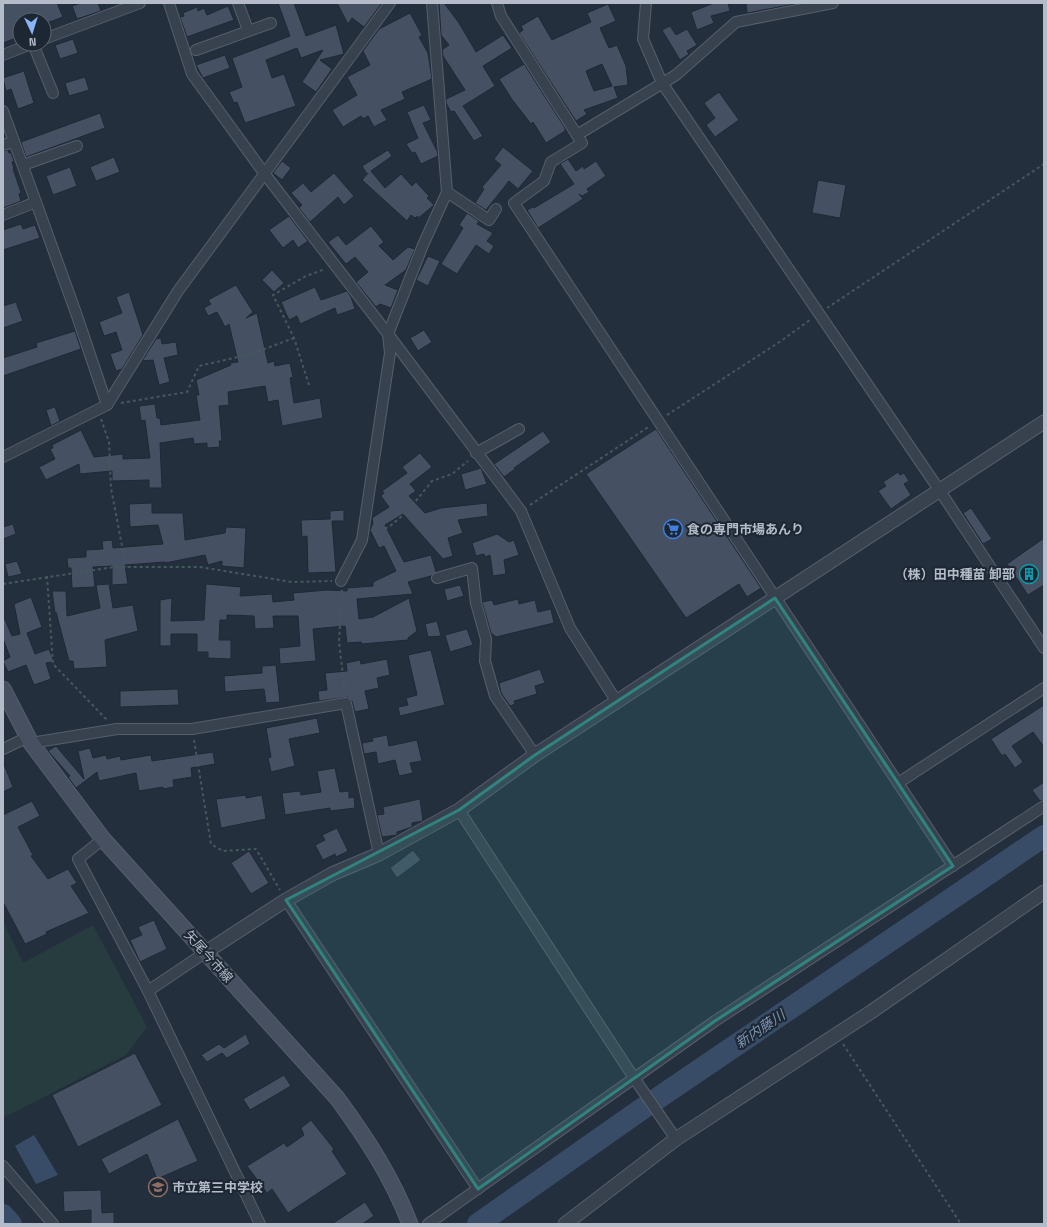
<svg xmlns="http://www.w3.org/2000/svg" width="1047" height="1227" viewBox="0 0 1047 1227" font-family="'Space Grotesk','Noto Sans JP',sans-serif">
	<style>
		.green { fill: #263c3f }
		.water { fill: #394c67 }
		.lines { fill: none; stroke-linecap: round; stroke-linejoin: round }
		.river { stroke: #394c67; stroke-width: 22 }
		.building { fill: #455162; stroke: #1f2835; fill-rule: evenodd }
		.minor-casing { stroke: #565f6c; stroke-width: 12 }
		.tertiary-casing { stroke: #565f6c; stroke-width: 15 }
		.secondary-casing { stroke: #565f6c; stroke-width: 17 }
		.path { stroke: #44595c; stroke-width: 2; stroke-dasharray: 3 3; stroke-linecap: butt }
		.minor { stroke: #38414e; stroke-width: 10 }
		.tertiary { stroke: #38414e; stroke-width: 13 }
		.secondary { stroke: #465061; stroke-width: 15 }
		.marked { fill: #308480; fill-opacity: 0.2; stroke: #308480; stroke-width: 3; stroke-linejoin: round }
		.labels { text-anchor: middle; stroke-width: 4; stroke-linejoin: round; paint-order: stroke }
		.poi-label { font-size: 13px; font-weight: bold; fill: #b4bcc9; stroke: #1d2633; text-anchor: start }
		.street-label { font-size: 13px; fill: #b4bcc9; stroke: #1d2633 }
		.water-label { font-size: 14px; font-style: italic; fill: #7c92b1; stroke: #1d2633 }
	</style>
	<rect width="100%" height="100%" fill="#242f3e"/>
	<!-- green -->
	<polygon class="green" points="3,921 23,963 93,925 147,1027 126,1055 3,1118"/>
	<!-- water -->
	<polygon class="water" points="34,1135 58,1175 36,1184 15,1146"/>
	<g class="lines">
		<!-- river -->
		<g class="river">
			<polyline points="3,1215 11,1224"/>
			<polyline points="478,1224 639,1111 1044,836"/>
		</g>
	</g>
	<!-- building -->
	<g class="building">
		<polygon points="3,3 57,3 63,17 44,24 44,20 20,20 20,32 15,34 16,38 3,43"/>
		<polygon points="81,3 98,3 101,11 77,19 72,6"/>
		<polygon points="278,3 294,3 306,36 336,25 344,54 320,60 332,69 316,92 302,82 323,50 301,58 297,48 266,60 272,78 284,74 296,106 245,123 237,102 234,103 229,92 242,87 232,58 290,36"/>
		<polygon points="337,3 382,3 364,27 352,18 348,24"/>
		<polygon points="439,3 444,3 459,23 476,52 503,35 512,48 483,66 495,86 463,106 483,136 474,141 454,111 451,112 446,103 446,99 465,90 443,56 442,50 449,45 441,35"/>
		<polygon points="714,3 728,3 730,11 711,16 714,23 697,30 691,12"/>
		<polygon points="746,3 795,3 795,4 747,13"/>
		<path d="M608 4 616 21 600 28 609 48 617 45 626 66 628 85 614 87 618 98 584 110 587 114 576 121 519 33 523 30 521 26 538 16 552 40 591 22 587 13ZM602 64 612 86 594 91 586 71Z"/>
		<polygon points="228,6 234,20 187,37 180,17 184,16 183,13 197,7 198,11 204,8 207,15"/>
		<polygon points="410,13 422,35 419,37 428,53 432,79 402,92 405,99 381,110 387,120 374,127 368,116 363,119 361,116 343,127 332,110 357,95 347,77 370,65 363,51 379,29"/>
		<polygon points="670,26 676,35 687,29 697,45 687,51 689,54 680,60 662,30"/>
		<polygon points="73,39 78,53 60,59 55,45"/>
		<polygon points="225,55 230,68 203,78 196,65"/>
		<polygon points="524,64 565,128 565,131 546,143 533,122 531,124 511,98 499,79"/>
		<polygon points="24,71 34,103 18,109 11,89 6,91 3,78"/>
		<polygon points="85,77 89,90 69,96 65,83"/>
		<polygon points="719,92 739,120 715,137 706,125 715,118 704,103"/>
		<polygon points="424,105 431,120 423,123 437,151 438,156 421,164 415,152 412,153 406,144 418,138 407,112"/>
		<polygon points="100,113 105,128 26,157 21,142"/>
		<polygon points="503,147 533,171 518,189 509,181 486,210 475,203 484,189 482,187 501,165 494,159"/>
		<polygon points="8,150 9,153 11,153 14,161 12,162 14,169 13,169 21,192 19,194 21,201 3,208 3,151"/>
		<polygon points="388,150 392,156 371,171 385,188 401,174 412,186 416,182 429,196 427,198 434,205 416,220 418,216 415,218 411,215 407,221 362,180 368,173 367,174 362,166"/>
		<polygon points="114,157 120,172 96,181 90,167"/>
		<polygon points="568,159 576,171 583,166 584,169 596,161 606,176 587,189 589,192 582,196 579,194 583,199 538,228 527,210 533,207 534,208 574,184 560,164"/>
		<polygon points="282,161 291,168 282,180 273,173"/>
		<polygon points="70,167 77,186 53,195 46,176"/>
		<polygon points="334,173 354,196 344,205 338,197 310,222 299,208 302,205 291,193 303,183 311,192"/>
		<polygon points="818,180 846,185 840,218 812,213"/>
		<polygon points="467,213 479,221 477,224 493,233 487,241 494,246 489,254 476,245 457,274 441,264 463,228 459,225"/>
		<polygon points="289,216 308,241 298,248 293,240 283,248 269,230"/>
		<polygon points="21,224 23,229 35,225 40,238 3,250 3,230"/>
		<polygon points="371,226 384,242 379,246 393,260 408,247 415,249 406,270 385,285 398,290 391,308 380,304 376,307 356,282 368,272 355,257 346,264 328,242 338,235 346,245"/>
		<polygon points="428,256 440,261 428,286 416,280"/>
		<polygon points="272,270 284,283 274,292 262,280"/>
		<polygon points="236,285 253,312 246,318 257,313 268,363 274,361 275,366 290,363 293,377 290,378 294,403 320,398 323,418 282,426 278,400 268,402 265,386 228,392 229,405 219,406 222,441 219,441 220,447 207,448 207,443 194,444 193,438 160,443 162,488 149,488 149,480 112,481 112,471 80,474 79,464 46,480 39,467 55,459 50,449 53,448 52,445 81,430 94,457 123,454 123,459 150,458 145,420 141,421 139,406 155,404 157,418 160,418 161,425 200,420 196,395 199,395 196,380 231,365 230,363 238,362 229,324 225,327 217,312 208,316 204,308 211,304 208,300"/>
		<polygon points="315,287 321,300 347,291 351,297 355,309 337,315 335,308 300,324 297,316 289,320 281,302"/>
		<polygon points="129,292 143,335 122,369 116,371 110,354 122,350 116,332 104,336 99,322 122,313 116,297"/>
		<polygon points="16,302 23,321 3,328 3,306"/>
		<polygon points="424,330 432,342 418,351 410,338"/>
		<polygon points="75,331 81,349 3,376 3,358 37,347 36,343"/>
		<polygon points="161,338 162,344 176,342 178,355 164,358 170,382 159,385 153,360 142,361 156,339"/>
		<polygon points="55,407 60,421 51,426 46,410"/>
		<polygon points="656,429 761,588 747,597 739,584 686,618 586,474"/>
		<polygon points="543,431 551,442 514,468 515,469 504,477 494,464"/>
		<polygon points="420,453 432,467 410,484 416,491 409,496 425,513 441,508 487,503 488,516 458,520 463,533 448,538 453,556 443,559 403,514 385,525 404,562 431,555 436,572 431,576 408,582 413,594 357,599 359,619 373,617 409,598 417,631 408,638 408,640 362,644 361,642 347,643 345,626 313,629 316,661 280,664 279,648 300,646 298,616 273,616 274,628 255,629 254,616 227,615 227,620 220,620 219,640 231,640 231,659 208,658 208,652 197,652 197,634 171,634 171,646 160,646 160,600 172,598 171,621 204,620 206,584 241,587 240,596 272,594 273,602 294,600 293,593 327,590 347,591 347,588 373,586 373,582 396,571 384,546 379,548 370,530 373,523 372,518 389,507 381,496 384,493 382,491 407,473 402,467"/>
		<polygon points="481,468 487,484 465,490 461,474"/>
		<polygon points="898,472 900,475 904,473 909,481 904,484 911,495 891,509 878,491 886,486 883,482"/>
		<polygon points="152,503 152,513 183,513 185,540 225,533 226,527 246,528 244,568 222,566 222,561 208,565 205,555 165,563 165,562 125,565 128,584 112,585 112,566 93,567 95,587 72,588 71,568 68,568 67,558 86,557 86,550 103,549 102,541 112,540 113,548 163,544 158,525 130,527 129,504"/>
		<polygon points="971,508 992,539 983,544 963,513"/>
		<polygon points="344,510 344,521 332,521 336,572 308,573 307,536 302,537 301,520 330,519 330,511"/>
		<polygon points="13,524 16,534 3,539 3,527"/>
		<polygon points="497,534 509,542 514,540 519,555 504,560 506,574 493,576 490,555 485,557 484,554 476,556 472,543"/>
		<polygon points="1044,538 1044,585 1028,595 1007,564"/>
		<polygon points="17,561 22,574 8,577 5,564"/>
		<polygon points="109,584 113,608 133,605 138,631 105,640 107,667 74,669 73,661 69,661 56,612 55,613 52,591 66,591 67,616 100,608 96,585"/>
		<polygon points="460,585 464,596 447,601 444,589"/>
		<polygon points="31,597 42,627 27,633 35,654 49,649 54,662 46,663 51,679 34,685 26,665 8,672 3,661 10,657 3,639 3,615 12,636 20,634 14,604"/>
		<polygon points="518,599 519,604 535,600 538,612 551,609 554,623 496,637 491,633 482,602 492,600 494,605"/>
		<polygon points="437,621 441,636 428,637 425,624"/>
		<polygon points="467,629 473,645 450,652 445,635"/>
		<polygon points="431,650 445,705 400,716 398,707 408,705 406,698 417,695 408,655"/>
		<polygon points="387,659 390,675 377,678 379,688 365,691 369,709 355,712 352,701 348,697 319,701 318,691 327,690 325,673 347,671 346,663 360,660 361,664"/>
		<polygon points="276,665 280,702 266,703 264,689 225,692 224,676 262,673 262,666"/>
		<polygon points="540,669 545,683 535,686 537,694 514,701 515,704 510,706 501,693 499,683"/>
		<polygon points="178,689 179,705 120,707 120,691"/>
		<polygon points="1044,705 1044,747 1033,732 1012,746 1023,762 1015,768 1005,754 1002,756 991,739"/>
		<polygon points="317,718 320,733 289,739 295,766 271,772 268,758 271,757 266,728"/>
		<polygon points="387,735 389,746 417,740 422,761 410,763 413,773 399,776 395,760 378,764 376,752 364,754 362,743 373,741 372,738"/>
		<polygon points="56,746 84,779 78,751 90,748 93,758 106,755 107,759 120,756 121,760 151,755 152,761 213,752 215,764 191,768 192,777 173,780 174,787 163,789 163,787 139,791 136,773 99,781 97,772 76,788 68,777 70,776 48,751"/>
		<polygon points="3,762 13,787 3,792"/>
		<polygon points="335,768 340,792 349,791 349,798 354,797 355,808 330,811 330,808 285,815 282,793 300,791 301,795 321,792 317,771"/>
		<polygon points="1044,782 1044,800 1040,801 1032,790"/>
		<polygon points="246,795 246,798 262,795 266,819 221,828 216,799"/>
		<polygon points="420,799 423,821 412,823 412,827 397,832 397,835 382,837 377,815 384,814 383,807"/>
		<polygon points="32,801 40,816 18,827 33,855 31,856 48,879 68,869 77,883 71,886 89,913 46,932 47,934 25,944 3,902 3,815"/>
		<polygon points="337,828 348,851 336,857 335,854 323,860 315,845 325,840 322,835"/>
		<polygon points="413,850 421,860 397,878 390,868"/>
		<polygon points="249,851 269,883 251,894 231,863"/>
		<polygon points="154,920 167,949 140,962 130,940 142,935 138,927"/>
		<polygon points="246,1034 250,1044 227,1058 222,1053 207,1062 201,1055 219,1044 224,1048"/>
		<polygon points="135,1053 162,1105 78,1147 52,1095"/>
		<polygon points="284,1075 291,1086 250,1110 243,1099"/>
		<polygon points="178,1119 198,1161 157,1179 147,1154 109,1174 101,1159"/>
		<polygon points="311,1120 334,1149 332,1151 347,1174 288,1213 272,1189 267,1193 247,1166 284,1143 287,1147 304,1135 301,1128"/>
		<polygon points="101,1190 102,1213 114,1212 114,1224 91,1224 91,1210 64,1212 63,1191"/>
		<polygon points="365,1202 374,1216 362,1224 332,1224"/>
	</g>
	<g class="lines">
		<defs>
			<g id="minor">
				<polyline points="169,3 192,74 264,173 388,334 521,511 570,628 617,702"/>
				<polyline points="238,3 248,30"/>
				<polyline points="497,3 501,16 577,135 676,75 736,22 833,3"/>
				<polyline points="646,3 643,39 662,83 940,491 1044,648"/>
				<polyline points="44,39 140,3"/>
				<polyline points="33,44 53,93"/>
				<polyline points="196,50 271,23"/>
				<polyline points="3,55 31,44"/>
				<polyline points="3,111 76,313 107,405"/>
				<polyline points="577,135 582,143 551,162 544,181 514,203 953,866"/>
				<polyline points="3,145 14,142"/>
				<polyline points="23,165 77,146"/>
				<polyline points="447,192 489,220 496,209"/>
				<polyline points="3,215 36,202"/>
				<polyline points="476,453 519,429"/>
				<polyline points="3,457 107,405 178,291 390,3"/>
				<polyline points="437,578 472,568 476,603 486,639 485,661 495,696 535,755"/>
				<polyline points="341,581 362,540 390,353 388,334 423,245 447,192 432,3"/>
				<polyline points="31,743 117,729 192,729 346,703 379,854"/>
				<polyline points="3,749 28,737"/>
				<polyline points="898,783 1044,688"/>
				<polyline points="459,810 634,1078 676,1139"/>
				<polyline points="103,839 78,859 148,991 260,1224"/>
				<polyline points="286,900 478,1189"/>
				<polyline points="148,991 206,952"/>
				<polyline points="3,1166 53,1224"/>
				<polyline points="428,1224 715,1021 1044,806"/>
			</g>
			<g id="tertiary">
				<polyline points="206,952 286,900 332,874 379,854 459,810 535,755 1044,422"/>
				<polyline points="565,1224 676,1139 871,1012 1044,892"/>
			</g>
			<path id="secondary" d="M3 689 31 743 103 839 337 1098C367 1139 392 1177 410 1224"/>
		</defs>
		<!-- minor casing -->
		<use href="#minor" class="minor-casing"/>
		<!-- tertiary casing -->
		<use href="#tertiary" class="tertiary-casing"/>
		<!-- secondary casing -->
		<use href="#secondary" class="secondary-casing"/>
		<!-- path -->
		<g class="path">
			<polyline points="827,308 1044,164"/>
			<polyline points="309,385 294,338 273,295 306,276 325,269"/>
			<polyline points="121,403 187,392 199,366 251,354 294,338"/>
			<polyline points="667,415 781,341 810,320"/>
			<polyline points="101,419 109,442 111,488 126,567"/>
			<polyline points="530,505 650,426"/>
			<polyline points="374,534 390,526 407,512 432,481 452,474 468,461"/>
			<polyline points="47,576 53,664 107,720"/>
			<polyline points="3,584 114,567 200,567 292,582 332,581"/>
			<polyline points="342,590 339,642 345,693"/>
			<polyline points="194,740 211,844 223,851 256,849 280,890"/>
			<polyline points="843,1044 961,1224"/>
		</g>
		<!-- minor -->
		<use href="#minor" class="minor"/>
		<!-- tertiary -->
		<use href="#tertiary" class="tertiary"/>
		<!-- secondary -->
		<use href="#secondary" class="secondary"/>
	</g>
	<!-- marked area -->
	<path class="marked" d="M775 598 953 866 715 1021 478 1189 286 900 459 810 535 755Z"/>
	<!-- icons -->
	<defs>
		<symbol id="supermarket-ring" viewBox="-11 -11 22 22"><circle r="9.5" fill="#1d2633" stroke="#3f7fe0" stroke-width="1.5"/><path d="M-6-5.5h2.5l.6 2H6L4.5 2H-2.5L-4.4-4H-6ZM-1.5 3.2a1.3 1.3 0 1 0 .1 0ZM3 3.2a1.3 1.3 0 1 0 .1 0Z" fill="#3f7fe0"/></symbol>
		<symbol id="building-ring" viewBox="-11 -11 22 22"><circle r="9.5" fill="#1d2633" stroke="#0f9aa8" stroke-width="1.5"/><path d="M-4-6H4V6H1V3H-1V6H-4ZM-2.5-4.3h1.7v1.8h-1.7ZM.8-4.3h1.7v1.8H.8ZM-2.5-1h1.7V.8h-1.7ZM.8-1h1.7V.8H.8Z" fill="#0f9aa8"/></symbol>
		<symbol id="school-ring" viewBox="-11 -11 22 22"><circle r="9.5" fill="#1d2633" stroke="#8d6e63" stroke-width="1.5"/><path d="M0-5L7-2L0 1L-7-2ZM-4 1L0 2.5L4 1V4Q0 6-4 4Z" fill="#8d6e63"/></symbol>
	</defs>
	<g fill-rule="evenodd">
		<use href="#supermarket-ring" x="662" y="518" width="22" height="22"/>
		<use href="#building-ring" x="1018" y="563" width="22" height="22"/>
		<use href="#school-ring" x="147" y="1176" width="22" height="22"/>
	</g>
	<g class="labels">
		<!-- poi labels -->
		<g class="poi-label">
			<text x="687" y="534">食の専門市場あんり</text>
			<text x="1015" y="579" text-anchor="end">（株）田中種苗 卸部</text>
			<text x="172" y="1192">市立第三中学校</text>
		</g>
		<!-- street labels -->
		<g class="street-label">
			<text transform="translate(209 956) rotate(48)" y="5">矢尾今市線</text>
		</g>
		<!-- water labels -->
		<g class="water-label">
			<text transform="translate(760 1029) rotate(-34)" y="5">新内藤川</text>
		</g>
	</g>
	<!-- border -->
	<rect width="1047" height="1227" fill="none" stroke="#b4bcc9" stroke-width="8"/>
	<!-- north arrow -->
	<g transform="translate(32 32) rotate(176)"><circle r="19" fill="#1d2633" stroke="#59626f"/>
	<path d="M0-3L7 15L0 10L-7 15Z" fill="#8ab4f8"/>
	<text y="-6" font-size="11" font-weight="bold" text-anchor="middle" fill="#b4bcc9">N</text>
	</g>
</svg>
